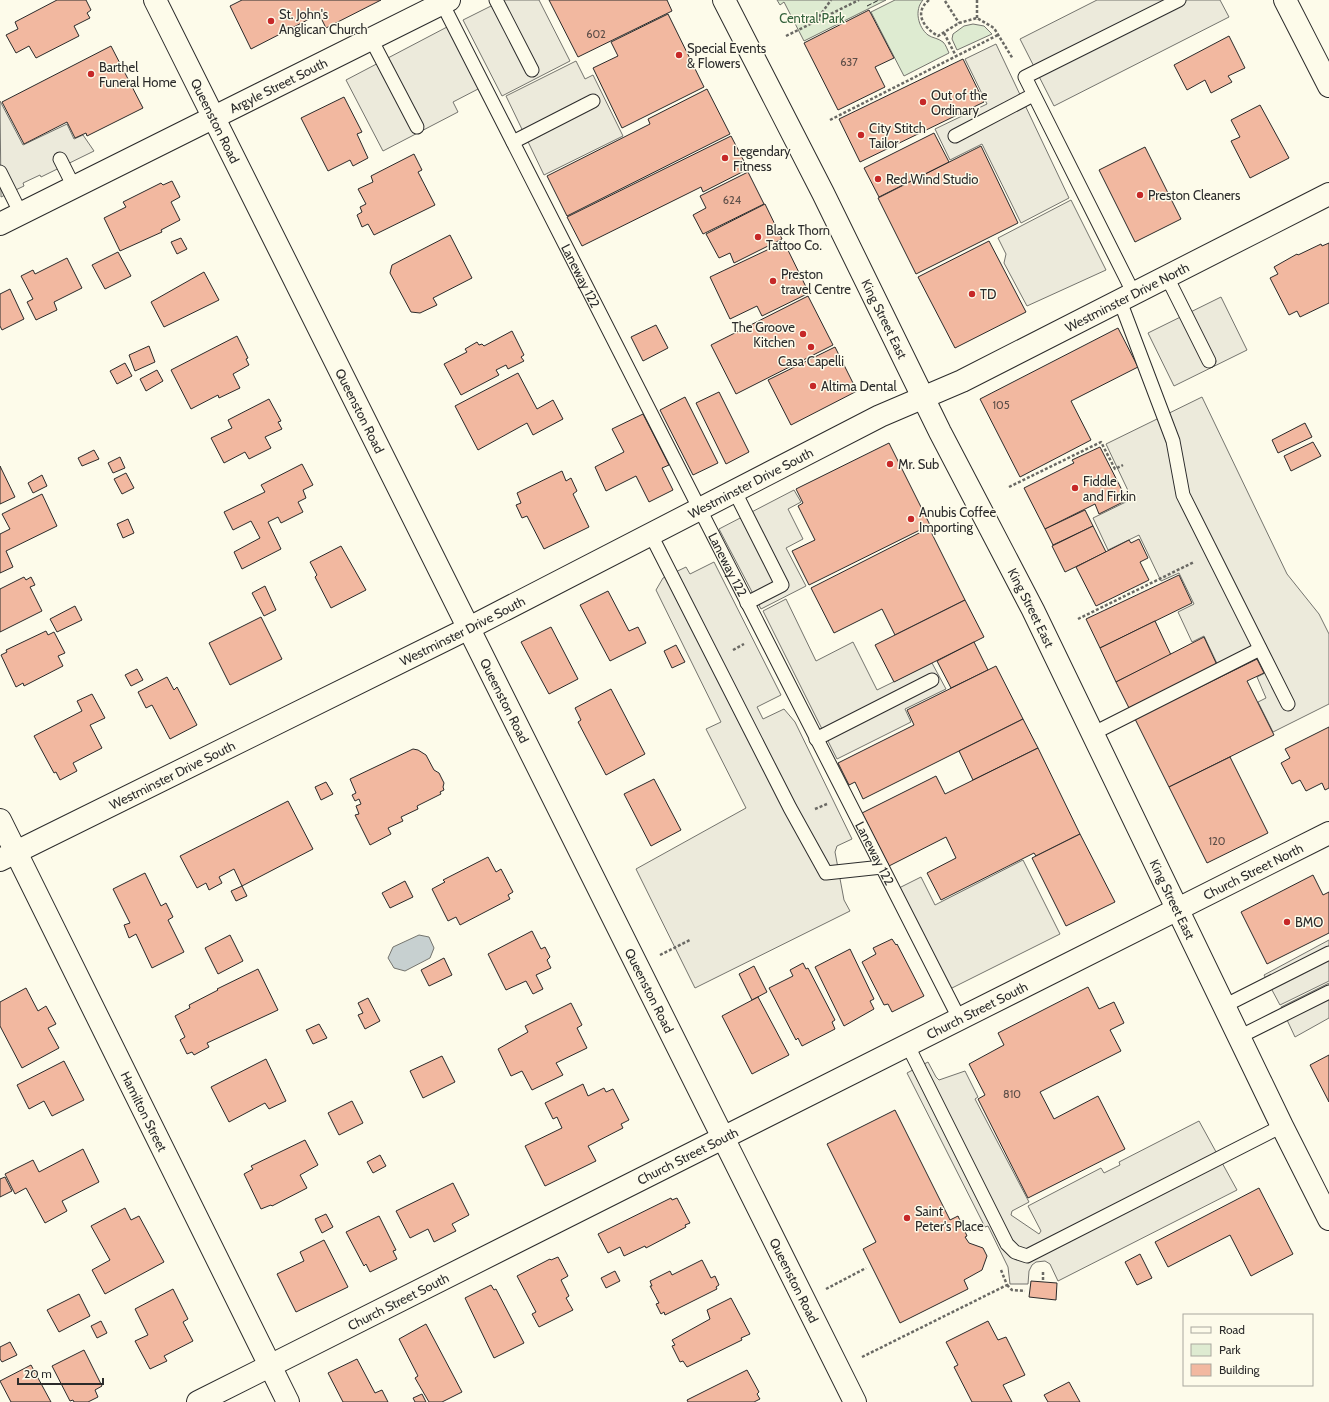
<svg xmlns="http://www.w3.org/2000/svg" width="1329" height="1402" viewBox="0 0 1329 1402" font-family="Cabin,sans-serif">
	<style>
		.green { fill: #deebd1; stroke: #74746e }
		.parking { fill: #eceadb; stroke: #74746e }
		.water { fill: #c7d0d0; stroke: #74746e }
		.building { fill: #f2b8a0; stroke: #2b2b2b }
		.lines { fill: none; stroke-linecap: round; stroke-linejoin: round }
		.lane-casing { stroke: #2b2b2b; stroke-width: 15 }
		.street-casing { stroke: #2b2b2b; stroke-width: 24 }
		.secondary-casing { stroke: #2b2b2b; stroke-width: 24 }
		.path { stroke: #6a6964; stroke-width: 2.5; stroke-dasharray: 3 2; stroke-linecap: butt }
		.lane { stroke: #fdfbea; stroke-width: 13 }
		.street { stroke: #fdfbea; stroke-width: 22 }
		.secondary { stroke: #fdfbea; stroke-width: 22 }
		.fence { stroke: #2b2b2b; stroke-width: 1; stroke-dasharray: 5 2; stroke-linecap: butt }
		.poi-dot { fill: #c62828; stroke: #fdfbea; stroke-width: 1.5 }
		.labels { text-anchor: middle; stroke-width: 3; stroke-linejoin: round; paint-order: stroke }
		.number-label { font-size: 11px; fill: #5d4e48 }
		.poi-label { font-size: 13px; fill: #2b2b2b; stroke: #fdfbea; text-anchor: start }
		.park-label { font-size: 13px; fill: #34623c; stroke: #fdfbea }
		.street-label { font-size: 13px; fill: #2b2b2b; stroke: #fdfbea }
	</style>
	<rect width="100%" height="100%" fill="#fdfbea"/>
	<!-- green -->
	<g class="green">
		<polygon points="777,0 886,0 804,41 784,2 780,5"/>
		<path d="M895 0H923C914 10 918 27 928 35 932 38 938 38 943 42 946 45 947 49 949 53L904 76 871 12Z"/>
		<polygon points="973,24 984,26 992,34 957,50 952,39 953,34 964,26"/>
	</g>
	<!-- parking -->
	<g class="parking">
		<polygon points="503,0 539,0 570,61 502,96 463,20"/>
		<polygon points="1097,0 1220,0 1229,17 1054,106 1020,39"/>
		<polygon points="447,27 480,88 453,102 458,112 383,151 346,80"/>
		<polygon points="996,44 1069,198 1021,223 982,144 950,160 935,129 987,104 965,59"/>
		<polygon points="576,61 585,79 593,75 623,136 544,175 506,96"/>
		<polygon points="0,101 23,145 67,124 74,139 83,135 94,151 41,177 40,175 23,183 24,186 1,197"/>
		<polygon points="1071,200 1106,270 1027,306 1004,263 1006,254 998,238"/>
		<polygon points="1221,297 1247,350 1174,386 1148,333"/>
		<polygon points="1202,397 1287,574 1319,614 1329,634 1329,704 1273,732 1258,702 1266,698 1257,677 1265,673 1258,657 1222,674 1204,636 1192,642 1178,612 1194,604 1179,573 1161,581 1139,535 1108,550 1093,518 1132,499 1106,444"/>
		<polygon points="794,490 801,502 788,509 803,539 786,548 806,586 761,609 719,529"/>
		<polygon points="714,562 781,695 757,707 763,719 784,709 795,722 852,839 837,846 835,852 844,900 850,911 695,988 636,869 746,808 706,729 721,722 656,590 663,578 686,567 690,574"/>
		<polygon points="786,599 816,661 853,642 877,690 932,663 946,689 905,709 911,722 837,759 763,611"/>
		<polygon points="1023,860 1060,934 948,990 897,889 921,877 935,905"/>
		<polygon points="1329,940 1329,981 1280,1005 1264,975"/>
		<polygon points="1329,983 1329,1018 1295,1037 1281,1007"/>
		<polygon points="928,1062 936,1077 939,1080 965,1071 978,1097 975,1099 1029,1202 1012,1211 1011,1215 1039,1234 1041,1231 1028,1206 1101,1168 1104,1173 1120,1165 1119,1162 1199,1121 1237,1190 1058,1281 1050,1264 1045,1261 1036,1262 1032,1265 1029,1271 1028,1284 1010,1284 1008,1267 988,1226 985,1227 907,1073"/>
	</g>
	<!-- water -->
	<polygon class="water" points="419,935 429,937 434,948 430,958 405,971 394,968 388,958 393,947"/>
	<!-- building -->
	<g class="building">
		<polygon points="57,0 86,0 91,10 87,13 90,18 74,26 79,36 36,58 29,46 16,53 6,35 18,29 15,22"/>
		<polygon points="242,0 381,0 326,28 319,14 251,49 230,6"/>
		<polygon points="549,0 667,0 672,11 578,57"/>
		<polygon points="869,10 894,58 875,67 885,87 838,110 804,43"/>
		<polygon points="668,14 704,87 622,128 593,68 618,56 611,42"/>
		<polygon points="1229,36 1245,68 1228,76 1232,82 1211,93 1205,80 1187,90 1174,65"/>
		<polygon points="111,46 143,108 87,136 86,133 75,138 67,122 24,144 2,102"/>
		<polygon points="963,59 984,102 860,162 839,119"/>
		<polygon points="707,89 730,134 567,216 547,176 650,124 648,119"/>
		<polygon points="344,97 362,132 357,134 368,158 353,166 350,160 328,171 301,118"/>
		<polygon points="1260,105 1289,158 1250,178 1231,141 1240,137 1231,120"/>
		<polygon points="934,133 949,162 879,197 864,168"/>
		<polygon points="731,136 748,169 703,192 701,187 582,246 567,217"/>
		<polygon points="981,146 1018,223 916,274 878,198"/>
		<polygon points="1145,147 1181,219 1135,242 1099,170"/>
		<polygon points="414,154 422,170 418,172 435,205 374,235 368,224 362,227 357,215 362,212 360,207 366,204 358,189 373,182 371,176"/>
		<polygon points="748,172 764,204 703,234 693,215 706,208 700,196"/>
		<polygon points="172,181 180,197 171,202 180,220 161,230 162,232 120,251 104,218 126,207 123,202 161,183 163,185"/>
		<polygon points="765,204 782,239 734,263 730,253 719,258 706,234"/>
		<polygon points="450,235 472,278 433,298 437,305 420,313 411,312 390,273 392,265"/>
		<polygon points="181,238 187,249 177,254 171,242"/>
		<polygon points="989,241 1026,312 955,348 918,277"/>
		<polygon points="784,242 809,293 762,316 757,306 730,319 710,277"/>
		<polygon points="1329,243 1329,303 1300,317 1297,311 1289,315 1270,278 1278,274 1274,267 1297,254 1298,255 1321,244 1322,246"/>
		<polygon points="118,252 131,276 105,289 92,265"/>
		<polygon points="67,258 82,288 54,302 57,310 36,320 27,302 33,299 21,276 33,270 35,274"/>
		<polygon points="204,272 219,300 164,327 151,302"/>
		<polygon points="10,289 24,319 2,330 0,326 0,294"/>
		<polygon points="808,296 833,345 736,394 711,345"/>
		<polygon points="656,325 668,348 643,361 631,337"/>
		<polygon points="1118,328 1138,367 1071,401 1091,440 1020,477 980,399"/>
		<polygon points="512,331 524,355 521,357 524,361 508,369 506,365 496,370 499,375 461,395 444,364 467,352 465,349 477,342 479,345 482,344 484,346"/>
		<polygon points="237,336 248,358 246,359 249,365 233,374 240,388 219,398 218,395 191,409 171,370"/>
		<polygon points="149,346 155,362 135,371 129,355"/>
		<polygon points="835,347 857,391 791,425 768,380"/>
		<polygon points="125,363 132,376 117,384 110,371"/>
		<polygon points="157,370 163,381 146,391 140,379"/>
		<polygon points="518,373 537,409 553,400 563,419 533,435 527,423 478,450 455,406"/>
		<polygon points="719,392 749,452 726,464 696,403"/>
		<polygon points="685,397 718,463 693,475 660,410"/>
		<polygon points="269,399 281,421 278,422 282,429 265,437 271,448 249,459 245,452 224,463 211,438 232,428 228,420"/>
		<polygon points="643,414 669,465 662,468 673,490 649,502 636,476 606,491 595,467 624,452 612,429"/>
		<polygon points="1305,423 1312,437 1278,453 1272,440"/>
		<polygon points="1313,442 1321,456 1291,471 1284,456"/>
		<polygon points="889,443 930,525 809,585 792,551 815,540 798,506 803,503 796,489"/>
		<polygon points="1100,447 1127,500 1099,514 1095,504 1045,529 1024,488 1074,463 1072,460"/>
		<polygon points="94,450 99,459 82,466 78,458"/>
		<polygon points="120,457 125,468 113,473 108,463"/>
		<polygon points="302,464 313,485 303,490 306,498 298,502 303,512 281,523 278,517 268,522 281,549 242,569 234,552 260,538 251,521 233,530 224,512 265,492 261,485"/>
		<polygon points="0,466 15,497 0,504"/>
		<polygon points="562,471 566,481 571,478 577,491 573,494 589,527 544,549 527,516 522,518 516,505 521,503 517,493"/>
		<polygon points="126,473 134,488 122,494 114,479"/>
		<polygon points="42,475 47,486 33,493 28,483"/>
		<polygon points="42,494 57,526 6,551 13,567 0,573 0,534 10,529 2,514"/>
		<polygon points="1085,510 1093,526 1053,545 1045,529"/>
		<polygon points="128,519 134,533 123,538 117,524"/>
		<polygon points="1093,526 1106,552 1065,572 1052,546"/>
		<polygon points="929,528 965,600 895,635 882,609 834,633 811,588"/>
		<polygon points="1139,539 1148,558 1140,562 1149,580 1096,606 1076,567 1129,540 1131,543"/>
		<polygon points="341,546 366,590 331,608 315,577 317,575 310,562"/>
		<polygon points="1179,575 1192,603 1100,648 1086,619"/>
		<polygon points="24,577 26,580 31,577 35,585 30,587 42,611 0,632 0,589"/>
		<polygon points="265,586 276,610 264,616 252,593"/>
		<polygon points="608,591 629,631 638,627 646,643 610,661 580,605"/>
		<polygon points="965,600 984,637 894,682 875,645"/>
		<polygon points="75,606 82,620 57,632 50,619"/>
		<polygon points="261,617 282,659 230,685 209,643"/>
		<polygon points="1155,621 1171,655 1116,682 1100,648"/>
		<polygon points="551,627 578,679 549,694 521,642"/>
		<polygon points="46,631 48,635 54,632 65,653 58,656 63,666 24,686 23,683 16,687 1,655 7,652 6,650"/>
		<polygon points="1204,637 1217,665 1129,708 1116,682"/>
		<polygon points="974,642 988,670 951,688 937,661"/>
		<polygon points="676,645 685,662 672,668 664,651"/>
		<polygon points="1257,659 1264,673 1247,681 1274,735 1169,787 1135,719"/>
		<polygon points="996,666 1023,719 863,799 855,782 849,785 838,763 914,725 907,710"/>
		<polygon points="137,669 143,680 131,686 125,675"/>
		<polygon points="167,677 174,690 177,687 197,725 170,739 152,705 146,708 138,692"/>
		<polygon points="611,689 645,754 606,775 578,722 581,720 575,708"/>
		<polygon points="92,694 105,718 90,725 102,748 73,763 77,771 60,780 56,772 54,773 34,736 82,711 77,701"/>
		<polygon points="1023,719 1038,748 973,780 959,751"/>
		<polygon points="1329,727 1329,788 1325,790 1322,783 1306,791 1300,780 1292,784 1281,763 1290,758 1285,749"/>
		<polygon points="1038,748 1080,834 1036,856 1034,853 941,900 927,873 956,858 946,837 889,866 862,813 936,776 945,794"/>
		<polygon points="413,749 418,750 426,755 434,770 439,773 444,783 443,787 444,790 440,792 441,794 417,806 418,809 401,817 403,821 388,828 391,834 370,845 355,815 359,814 356,806 361,804 359,799 355,801 352,795 356,793 350,779"/>
		<polygon points="1230,757 1268,833 1207,863 1169,787"/>
		<polygon points="654,779 681,830 651,846 624,794"/>
		<polygon points="326,782 333,794 321,800 315,787"/>
		<polygon points="288,801 313,849 242,886 234,869 219,877 222,883 209,890 206,883 197,888 180,856"/>
		<polygon points="1080,834 1115,902 1066,926 1032,858"/>
		<polygon points="488,857 496,872 501,869 513,892 508,895 510,899 460,925 456,917 448,921 432,889 445,882 443,880"/>
		<polygon points="145,873 161,906 166,903 173,917 168,920 184,952 152,968 136,934 129,938 124,925 130,923 113,889"/>
		<polygon points="1313,875 1323,895 1329,892 1329,933 1267,964 1241,912"/>
		<polygon points="405,881 413,897 390,908 382,893"/>
		<polygon points="242,886 247,896 236,901 231,891"/>
		<polygon points="532,931 541,949 545,947 550,957 547,960 551,968 536,975 543,989 533,994 526,981 506,990 488,954"/>
		<polygon points="230,935 243,961 218,974 205,948"/>
		<polygon points="892,939 896,945 897,944 924,996 892,1012 888,1004 884,1005 862,962 876,954 873,948"/>
		<polygon points="850,949 874,999 870,1001 874,1009 844,1026 815,967"/>
		<polygon points="444,958 452,975 429,986 421,970"/>
		<polygon points="803,963 806,969 808,968 835,1020 832,1022 835,1029 802,1046 798,1038 796,1040 769,988 793,976 790,970"/>
		<polygon points="754,966 767,992 752,1000 739,974"/>
		<polygon points="258,969 278,1010 207,1043 209,1047 194,1055 192,1052 187,1054 180,1040 185,1037 175,1016 190,1008 189,1005 218,990 217,989"/>
		<polygon points="1088,987 1099,1009 1114,1002 1124,1023 1110,1030 1121,1051 1040,1092 1054,1119 1098,1096 1125,1149 1028,1198 978,1099 985,1095 969,1064 1004,1045 998,1033"/>
		<polygon points="26,988 38,1011 46,1006 56,1024 48,1028 59,1048 22,1068 0,1026 0,1002"/>
		<polygon points="758,997 789,1055 752,1074 722,1016"/>
		<polygon points="368,998 380,1021 365,1029 358,1015 363,1013 358,1003"/>
		<polygon points="571,1003 582,1025 577,1028 587,1048 556,1063 563,1075 532,1090 522,1071 511,1076 498,1049 528,1032 525,1026"/>
		<polygon points="319,1024 327,1038 313,1044 306,1030"/>
		<polygon points="1329,1055 1329,1102 1310,1065"/>
		<polygon points="442,1056 455,1082 423,1098 410,1071"/>
		<polygon points="266,1059 286,1101 269,1109 265,1103 229,1122 211,1087"/>
		<polygon points="64,1061 84,1100 52,1116 44,1101 29,1109 17,1085"/>
		<polygon points="583,1084 588,1096 604,1088 606,1092 613,1089 629,1120 621,1124 623,1128 588,1146 596,1161 545,1186 525,1146 562,1128 557,1117 553,1119 545,1103"/>
		<polygon points="352,1101 363,1123 339,1135 328,1113"/>
		<polygon points="895,1110 950,1220 958,1216 967,1236 965,1237 969,1243 983,1248 987,1256 982,1270 964,1280 968,1289 900,1323 863,1249 876,1242 827,1144"/>
		<polygon points="305,1140 318,1165 300,1175 307,1188 272,1206 271,1205 261,1209 244,1174 253,1169 251,1166"/>
		<polygon points="83,1149 99,1182 62,1201 67,1211 45,1223 26,1188 15,1194 5,1174 33,1160 39,1172"/>
		<polygon points="380,1155 386,1166 373,1173 367,1162"/>
		<polygon points="5,1177 12,1191 0,1197 0,1179"/>
		<polygon points="453,1183 469,1215 452,1224 456,1231 434,1242 428,1229 410,1238 396,1211"/>
		<polygon points="1259,1188 1293,1254 1251,1276 1230,1235 1168,1267 1155,1242"/>
		<polygon points="671,1198 672,1200 677,1198 690,1223 685,1225 686,1227 646,1248 645,1246 624,1256 620,1247 608,1253 598,1234"/>
		<polygon points="125,1208 131,1220 139,1216 164,1262 105,1294 92,1270 110,1260 91,1226"/>
		<polygon points="326,1214 333,1227 322,1233 315,1219"/>
		<polygon points="379,1216 396,1250 393,1251 397,1259 370,1272 366,1264 364,1266 346,1232"/>
		<polygon points="324,1240 348,1287 296,1312 277,1274 304,1261 300,1252"/>
		<polygon points="1140,1254 1152,1278 1137,1285 1125,1262"/>
		<polygon points="558,1257 568,1276 561,1280 569,1296 566,1298 573,1310 539,1327 532,1314 536,1312 517,1276 550,1259 551,1260"/>
		<polygon points="702,1260 711,1278 715,1276 719,1285 716,1287 717,1289 665,1315 664,1312 661,1314 656,1304 659,1303 650,1286 652,1286 650,1281 670,1271 672,1275"/>
		<polygon points="615,1271 620,1281 606,1288 601,1278"/>
		<polygon points="1031,1281 1057,1283 1056,1300 1029,1297"/>
		<polygon points="491,1285 494,1290 496,1289 524,1343 494,1358 465,1298"/>
		<polygon points="173,1289 188,1319 183,1322 193,1341 164,1356 167,1361 150,1369 135,1341 148,1335 135,1309"/>
		<polygon points="79,1294 90,1316 59,1332 47,1310"/>
		<polygon points="731,1298 750,1334 741,1338 742,1340 687,1367 683,1361 680,1362 672,1346 675,1345 672,1340 710,1319 707,1310"/>
		<polygon points="101,1321 107,1333 97,1338 91,1326"/>
		<polygon points="988,1321 998,1340 1006,1337 1025,1375 1003,1385 1012,1402 972,1402 954,1367 958,1365 946,1342"/>
		<polygon points="426,1324 462,1392 442,1402 429,1402 415,1378 418,1376 399,1339"/>
		<polygon points="10,1342 17,1355 2,1362 0,1359 0,1347"/>
		<polygon points="84,1350 102,1386 95,1390 98,1397 88,1402 74,1402 73,1400 70,1401 52,1366"/>
		<polygon points="357,1359 375,1393 382,1390 388,1402 343,1402 328,1373"/>
		<polygon points="31,1365 51,1402 11,1402 0,1381"/>
		<polygon points="747,1370 759,1392 757,1394 760,1399 754,1402 688,1402 687,1400"/>
		<polygon points="1069,1382 1080,1402 1048,1402 1044,1395"/>
		<polygon points="422,1394 426,1402 415,1402 413,1398"/>
	</g>
	<g class="lines">
		<defs>
			<g id="lane">
				<polyline points="496,0 532,70"/>
				<path id="s1" d="M442 3 959 1018"/>
				<polyline points="371,39 417,127"/>
				<polyline points="955,136 1033,95"/>
				<polyline points="513,142 593,101"/>
				<polyline points="60,159 74,187"/>
				<polyline points="0,172 21,214"/>
				<polyline points="1167,277 1209,361"/>
				<polyline points="1134,294 1025,77 1179,0"/>
				<polyline points="1120,301 1173,441 1183,495 1288,704"/>
				<polyline points="735,492 782,585 747,603"/>
				<polyline points="651,535 790,808 826,873 882,867"/>
				<polyline points="1092,734 1260,649"/>
				<polyline points="816,739 932,680"/>
				<polyline points="1224,1006 1329,953"/>
				<polyline points="1239,1037 1329,992"/>
				<polyline points="907,1044 1007,1244 1015,1252 1027,1256 1282,1126"/>
			</g>
			<g id="street">
				<path id="s2" d="M155 0 855 1402"/>
				<polyline points="1285,0 1329,86"/>
				<path id="s3" d="M0 224 449 0"/>
				<path id="s4" d="M0 820 288 1402"/>
				<path id="s5" d="M0 860 469 628 880 416 962 381 1329 194"/>
				<path id="s6" d="M198 1402 1329 833"/>
			</g>
			<g id="secondary">
				<path id="s7" d="M724 0 823 193 940 432 1033 610 1282 1126 1329 1219"/>
			</g>
		</defs>
		<!-- lane casing -->
		<use href="#lane" class="lane-casing"/>
		<!-- street casing -->
		<use href="#street" class="street-casing"/>
		<!-- secondary casing -->
		<use href="#secondary" class="secondary-casing"/>
		<!-- path -->
		<g class="path">
			<path d="M929 0C913 13 924 28 938 36L959 23 977 18 994 28 1013 59"/>
			<polyline points="945,1 959,23"/>
			<polyline points="977,18 977,0"/>
			<polyline points="816,21 831,0"/>
			<polyline points="944,33 956,56"/>
			<polyline points="786,36 859,0"/>
			<polyline points="830,120 998,35"/>
			<polyline points="1009,487 1101,442 1115,469 1123,465"/>
			<polyline points="1078,619 1194,562"/>
			<polyline points="733,650 744,644"/>
			<polyline points="815,809 827,804"/>
			<polyline points="660,955 690,940"/>
			<polyline points="1043,1272 1043,1282"/>
			<polyline points="1007,1285 1012,1290 1025,1291"/>
			<polyline points="826,1289 866,1268"/>
			<polyline points="862,1357 1007,1285 1001,1270"/>
		</g>
		<!-- lane -->
		<use href="#lane" class="lane"/>
		<!-- street -->
		<use href="#street" class="street"/>
		<!-- secondary -->
		<use href="#secondary" class="secondary"/>
		<!-- fence -->
		<polyline class="fence" points="867,6 879,0"/>
	</g>
	<!-- markers -->
	<g class="poi-dot">
		<circle cx="271" cy="21" r="4"/>
		<circle cx="679" cy="55" r="4"/>
		<circle cx="91" cy="74" r="4"/>
		<circle cx="923" cy="102" r="4"/>
		<circle cx="861" cy="135" r="4"/>
		<circle cx="725" cy="158" r="4"/>
		<circle cx="878" cy="179" r="4"/>
		<circle cx="1140" cy="195" r="4"/>
		<circle cx="758" cy="237" r="4"/>
		<circle cx="773" cy="281" r="4"/>
		<circle cx="972" cy="294" r="4"/>
		<circle cx="803" cy="334" r="4"/>
		<circle cx="811" cy="347" r="4"/>
		<circle cx="813" cy="386" r="4"/>
		<circle cx="890" cy="464" r="4"/>
		<circle cx="1075" cy="488" r="4"/>
		<circle cx="911" cy="519" r="4"/>
		<circle cx="1287" cy="922" r="4"/>
		<circle cx="907" cy="1218" r="4"/>
	</g>
	<g class="labels">
		<!-- number labels -->
		<g class="number-label">
			<text x="596" y="38">602</text>
			<text x="849" y="66">637</text>
			<text x="732" y="204">624</text>
			<text x="1001" y="409">105</text>
			<text x="1217" y="845">120</text>
			<text x="1012" y="1098">810</text>
		</g>
		<!-- poi labels -->
		<g class="poi-label">
			<text x="279" y="19">St. John's<tspan x="279" dy="15">Anglican Church</tspan></text>
			<text x="687" y="53">Special Events<tspan x="687" dy="15">&amp; Flowers</tspan></text>
			<text x="99" y="72">Barthel<tspan x="99" dy="15">Funeral Home</tspan></text>
			<text x="931" y="100">Out of the<tspan x="931" dy="15">Ordinary</tspan></text>
			<text x="869" y="133">City Stitch<tspan x="869" dy="15">Tailor</tspan></text>
			<text x="733" y="156">Legendary<tspan x="733" dy="15">Fitness</tspan></text>
			<text x="886" y="184">Red Wind Studio</text>
			<text x="1148" y="200">Preston Cleaners</text>
			<text x="766" y="235">Black Thorn<tspan x="766" dy="15">Tattoo Co.</tspan></text>
			<text x="781" y="279">Preston<tspan x="781" dy="15">travel Centre</tspan></text>
			<text x="980" y="299">TD</text>
			<text x="795" y="332" text-anchor="end">The Groove<tspan x="795" dy="15">Kitchen</tspan></text>
			<text x="811" y="366" text-anchor="middle">Casa Capelli</text>
			<text x="821" y="391">Altima Dental</text>
			<text x="898" y="469">Mr. Sub</text>
			<text x="1083" y="486">Fiddle<tspan x="1083" dy="15">and Firkin</tspan></text>
			<text x="919" y="517">Anubis Coffee<tspan x="919" dy="15">Importing</tspan></text>
			<text x="1295" y="927">BMO</text>
			<text x="915" y="1216">Saint<tspan x="915" dy="15">Peter's Place</tspan></text>
		</g>
		<!-- park labels -->
		<g class="park-label">
			<text x="812" y="23">Central Park</text>
		</g>
		<!-- street labels -->
		<g class="street-label">
			<text dy="5" stroke="none"><textPath href="#s3" startOffset="311">Argyle Street South</textPath></text>
			<text dy="5" stroke="none"><textPath href="#s2" startOffset="135">Queenston Road</textPath></text>
			<text dy="5" stroke="none"><textPath href="#s1" startOffset="306">Laneway 122</textPath></text>
			<text dy="5" stroke="none"><textPath href="#s5" startOffset="1260">Westminster Drive North</textPath></text>
			<text dy="5" stroke="none"><textPath href="#s7" startOffset="357">King Street East</textPath></text>
			<text dy="5" stroke="none"><textPath href="#s2" startOffset="459">Queenston Road</textPath></text>
			<text dy="5" stroke="none"><textPath href="#s5" startOffset="840">Westminster Drive South</textPath></text>
			<text dy="5" stroke="none"><textPath href="#s1" startOffset="630">Laneway 122</textPath></text>
			<text dy="5" stroke="none"><textPath href="#s7" startOffset="681">King Street East</textPath></text>
			<text dy="5" stroke="none"><textPath href="#s5" startOffset="516">Westminster Drive South</textPath></text>
			<text dy="5" stroke="none"><textPath href="#s2" startOffset="783">Queenston Road</textPath></text>
			<text dy="5" stroke="none"><textPath href="#s5" startOffset="192">Westminster Drive South</textPath></text>
			<text dy="5" stroke="none"><textPath href="#s1" startOffset="954">Laneway 122</textPath></text>
			<text dy="5" stroke="none"><textPath href="#s6" startOffset="1181">Church Street North</textPath></text>
			<text dy="5" stroke="none"><textPath href="#s7" startOffset="1005">King Street East</textPath></text>
			<text dy="5" stroke="none"><textPath href="#s2" startOffset="1107">Queenston Road</textPath></text>
			<text dy="5" stroke="none"><textPath href="#s6" startOffset="872">Church Street South</textPath></text>
			<text dy="5" stroke="none"><textPath href="#s4" startOffset="325">Hamilton Street</textPath></text>
			<text dy="5" stroke="none"><textPath href="#s6" startOffset="548">Church Street South</textPath></text>
			<text dy="5" stroke="none"><textPath href="#s2" startOffset="1431">Queenston Road</textPath></text>
			<text dy="5" stroke="none"><textPath href="#s6" startOffset="224">Church Street South</textPath></text>
		</g>
	</g>
	<!-- legend -->
	<rect x="1183" y="1314" width="130" height="72" fill="#fdfbea" stroke="#a9a89e"/>
	<rect x="1191" y="1327" width="20" height="6" fill="#fdfbea" stroke="#a9a89e"/>
	<text x="1219" y="1334" font-size="12" fill="#2b2b2b">Road</text>
	<rect x="1191" y="1344" width="20" height="12" fill="#deebd1" stroke="#a9a89e"/>
	<text x="1219" y="1354" font-size="12" fill="#2b2b2b">Park</text>
	<rect x="1191" y="1364" width="20" height="12" fill="#f2b8a0" stroke="#a9a89e"/>
	<text x="1219" y="1374" font-size="12" fill="#2b2b2b">Building</text>
	<!-- scale -->
	<path d="M18 1378v6h85v-6" fill="none" stroke="#2b2b2b" stroke-width="2"/>
	<text x="24" y="1378" font-size="12" fill="#2b2b2b" stroke="#fdfbea" stroke-width="3" paint-order="stroke">20 m</text>
</svg>
